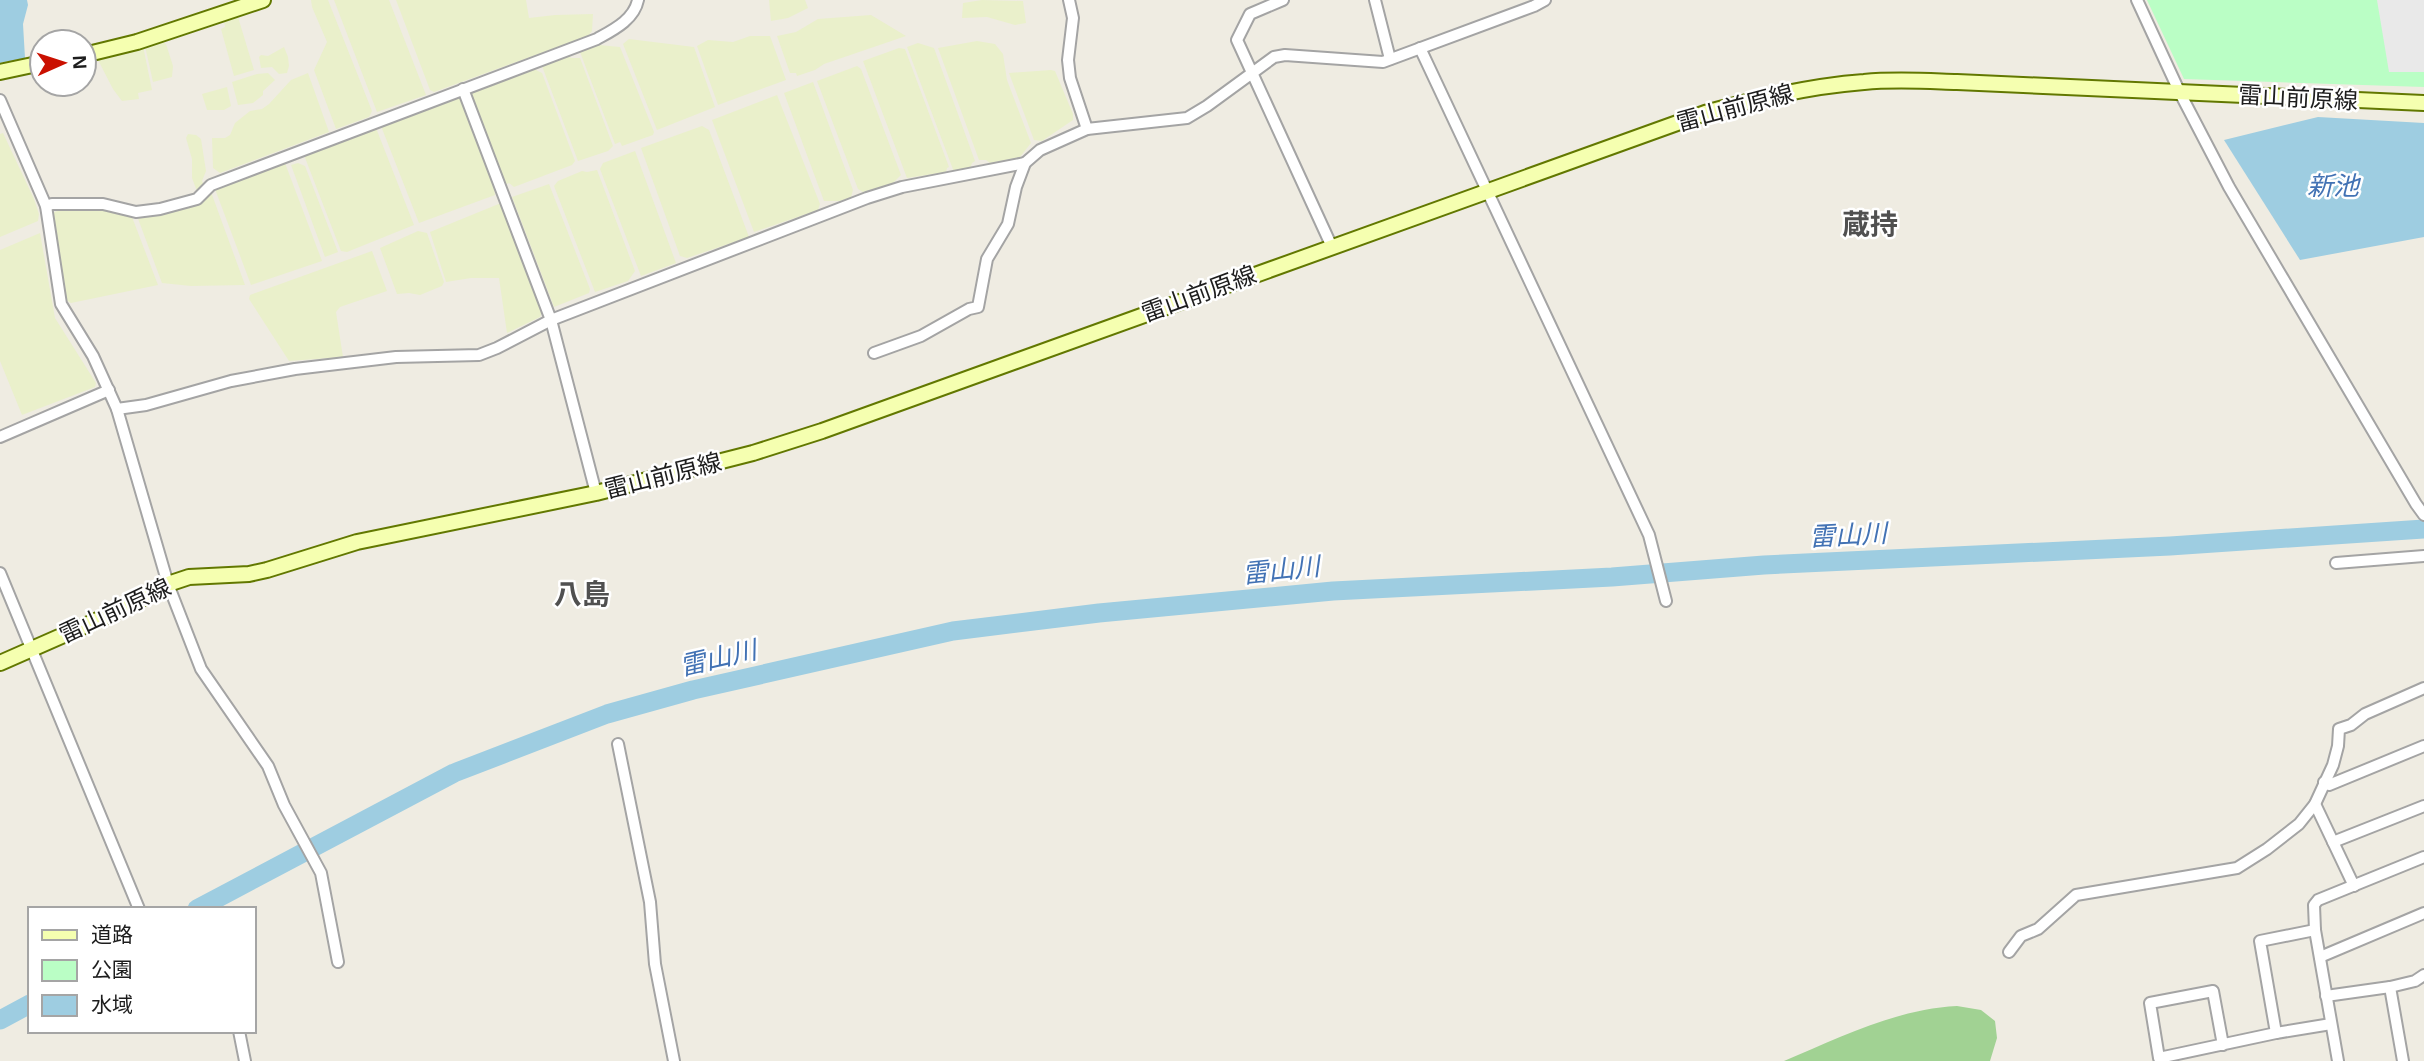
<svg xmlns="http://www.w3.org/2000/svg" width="2424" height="1061" viewBox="0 0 2424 1061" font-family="Arial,'Noto Sans JP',sans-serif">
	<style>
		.farmland { fill: #eaf0cb }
		.forest { fill: #a1d293 }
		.park { fill: #bafec5 }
		.parking { fill: #e9e9e9 }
		.water { fill: #9ecde1 }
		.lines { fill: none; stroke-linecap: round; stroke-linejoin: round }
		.river { stroke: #9ecde1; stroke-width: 19 }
		.street-casing { stroke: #a4a4a4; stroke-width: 14 }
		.secondary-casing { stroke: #627800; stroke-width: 18 }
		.street { stroke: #fff; stroke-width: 10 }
		.secondary { stroke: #f5ffb0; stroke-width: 14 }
		.labels { text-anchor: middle; stroke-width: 5; stroke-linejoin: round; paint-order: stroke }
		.street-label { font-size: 24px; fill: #1d1d1d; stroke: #fff }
		.water-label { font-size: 26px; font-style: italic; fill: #4272b4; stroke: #fff }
		.quarter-label { font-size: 28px; font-weight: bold; fill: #505050; stroke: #fff }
	</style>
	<rect width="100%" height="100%" fill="#efece2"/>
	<!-- farmland -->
	<g class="farmland">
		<polygon points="311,0 328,0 372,111 369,117 336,129 314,70 327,42 312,7"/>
		<polygon points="334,0 389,0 426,95 377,112"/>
		<polygon points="396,0 526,0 529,18 555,15 593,14 592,31 588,36 434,92 430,90"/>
		<polygon points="769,0 805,0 808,8 788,18 771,21"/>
		<polygon points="982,0 1023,1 1026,23 1015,25 987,17 962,18 963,3"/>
		<polygon points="871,15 906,36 824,64 815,70 797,76 796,73 790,73 777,36 796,32 818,19"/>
		<polygon points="238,17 254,70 234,76 221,29 225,27 224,21"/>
		<polygon points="750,36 770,36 786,80 718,105 697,46 708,40 733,42"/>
		<polygon points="629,39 694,47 715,107 657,130 623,44"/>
		<polygon points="160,41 166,44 173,66 172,77 153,82 145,46"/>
		<polygon points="977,41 995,44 1003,54 1007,80 1031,143 1020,157 990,163 986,160 979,160 938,48"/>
		<polygon points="918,43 934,48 975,161 972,163 970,168 954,172 907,47"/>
		<polygon points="599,45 620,47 654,132 653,135 622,146 620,142 615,144 580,52"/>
		<polygon points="143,46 152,90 138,93 139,99 122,101 113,89 98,60"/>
		<polygon points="284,47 288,57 289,66 287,73 279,74 272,67 261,68 259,57 261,55 268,56"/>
		<polygon points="899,48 905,49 949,167 947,168 946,172 907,178 863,61"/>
		<polygon points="569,56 571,58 580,58 613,146 608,151 578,161 542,66"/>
		<polygon points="857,66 861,69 901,175 893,183 863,192 858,189 817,81"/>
		<polygon points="532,68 542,73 575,161 572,165 514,187 509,183 505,185 471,96 473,92"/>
		<polygon points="1051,70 1055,71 1073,114 1073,120 1042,141 1034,140 1009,73"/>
		<polygon points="268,73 275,80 263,91 263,95 253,103 238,105 232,82 257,74"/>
		<polygon points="308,73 329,132 220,173 213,168 212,138 225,138 230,135 235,123 250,111 262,109 269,104 291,80"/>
		<polygon points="813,82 853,190 851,197 840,201 824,201 784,93"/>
		<polygon points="227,87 231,106 224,110 207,110 202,94"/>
		<polygon points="462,95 493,180 495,195 419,223 381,126"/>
		<polygon points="777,95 820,204 818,210 754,232 712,120"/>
		<polygon points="702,126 709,130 749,237 687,258 680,256 641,148"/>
		<polygon points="376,128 414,225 347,252 341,251 304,155"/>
		<polygon points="3,133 34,199 39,214 38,221 0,237 0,134"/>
		<polygon points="188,134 196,135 201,139 206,171 202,181 204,185 198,194 192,178 192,159 186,138"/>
		<polygon points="635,151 676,263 641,276 600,169 603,163"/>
		<polygon points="285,163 322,261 251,285 215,189"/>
		<polygon points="298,163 305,166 338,252 325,257 291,165"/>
		<polygon points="597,170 635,271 628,281 595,292 554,186 558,181 582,171 587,172"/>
		<polygon points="549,184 590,289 589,293 554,307 512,197"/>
		<polygon points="211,192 245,285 191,286 162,283 137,216"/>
		<polygon points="501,203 542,312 540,317 507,333 499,278 471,278 446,282 430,232"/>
		<polygon points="104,207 132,217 158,285 71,303 66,300 52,213 60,210"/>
		<polygon points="418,231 427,233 444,282 442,286 420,295 409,293 397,294 380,248"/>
		<polygon points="40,233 55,318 96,383 95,387 22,415 0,361 0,250"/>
		<polygon points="372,251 387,291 340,307 336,312 343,357 289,361 249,299 250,295"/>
	</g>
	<!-- forest -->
	<path class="forest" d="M1957 1006 1981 1010 1995 1021 1997 1038 1990 1061H1784C1839 1038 1896 1009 1957 1006Z"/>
	<!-- park -->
	<polygon class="park" points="2147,0 2424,0 2424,87 2184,79"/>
	<!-- parking -->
	<polygon class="parking" points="2377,0 2424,0 2424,72 2389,72"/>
	<!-- water -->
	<g class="water">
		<polygon points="0,0 27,0 28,5 23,24 25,58 0,63"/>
		<polygon points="2318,117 2424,123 2424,237 2300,260 2224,140"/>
	</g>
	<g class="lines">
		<!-- river -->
		<g class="river">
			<polyline points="197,909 454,773 607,714 693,690 953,631 1099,613 1333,591 1612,577 1764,565 2170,546 2424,529"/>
			<polyline points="0,1020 30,1004"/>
		</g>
		<defs>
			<g id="street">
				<polyline points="1069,0 1073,18 1068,60 1070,78 1087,129"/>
				<polyline points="1283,0 1250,14 1237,40 1332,247"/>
				<polyline points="1375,0 1390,59"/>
				<polyline points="2137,0 2180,93 2229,187 2416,504 2424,515"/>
				<polyline points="1420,48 1649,535 1666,601"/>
				<polyline points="463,89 551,320 596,493"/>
				<polyline points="0,100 46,206 61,304 93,356 117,409 168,584 201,669 268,766 284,805 321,873 338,962"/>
				<path d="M46 206 52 204H103L136 212 160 209 197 199 211 185 597 39C613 30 634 20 638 0"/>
				<polyline points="874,353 921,336 969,309 978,307 987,259 1008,224 1016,187 1025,163 1040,150 1087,129 1187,118 1207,106 1274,57 1285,55 1383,62 1534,6 1545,0"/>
				<polyline points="117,409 146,405 231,381 295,369 396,357 479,355 497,348 551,320 867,198 902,187 1025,163"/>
				<polyline points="0,437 109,390"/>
				<polyline points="2336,563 2424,556"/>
				<polyline points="0,573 139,909"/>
				<polyline points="618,744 650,902 655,964 674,1061"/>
				<polyline points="2324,782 2329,785 2424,746"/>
				<polyline points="2315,804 2354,886"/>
				<polyline points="2333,842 2424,806"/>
				<polyline points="2315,930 2260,941 2276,1033 2331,1024"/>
				<polyline points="2009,952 2021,936 2038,929 2076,895 2237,868 2267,849 2299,824 2315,804 2333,765 2338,746 2339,729 2351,725 2365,714 2424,688"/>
				<polyline points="2320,957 2424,913"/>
				<polyline points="2326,996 2390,987"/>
				<polyline points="239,1031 245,1061"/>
				<polyline points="2223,1045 2213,991 2150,1003 2159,1058 2276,1033"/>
				<polyline points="2338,1061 2315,930 2314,905 2318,900 2424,857"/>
				<polyline points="2403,1061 2390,987 2415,981 2424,975"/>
			</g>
			<g id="secondary">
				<polyline points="84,55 137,42 263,0"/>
				<polyline points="0,72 42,63"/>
				<path d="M0 663 125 608 168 584 189 577 249 574 267 570 357 542 596 493 753 453 822 431 1705 113C1758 98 1810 86 1864 82 1895 79 1926 81 1957 82L2424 103"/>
			</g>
		</defs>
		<!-- street casing -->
		<use href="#street" class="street-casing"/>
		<!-- secondary casing -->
		<use href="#secondary" class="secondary-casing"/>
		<!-- street -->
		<use href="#street" class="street"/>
		<!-- secondary -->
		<use href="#secondary" class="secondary"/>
	</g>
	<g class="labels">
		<!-- street labels -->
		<g class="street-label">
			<text transform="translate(2298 98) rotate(3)" y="8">雷山前原線</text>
			<text transform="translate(1735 108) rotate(-15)" y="8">雷山前原線</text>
			<text transform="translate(1199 294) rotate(-20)" y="8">雷山前原線</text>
			<text transform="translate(663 476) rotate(-14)" y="8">雷山前原線</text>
			<text transform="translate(115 611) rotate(-25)" y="8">雷山前原線</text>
		</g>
		<!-- water labels -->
		<g class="water-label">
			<text x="2333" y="195">新池</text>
			<text transform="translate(1848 535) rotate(-3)" y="9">雷山川</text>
			<text transform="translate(1281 570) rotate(-6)" y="9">雷山川</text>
			<text transform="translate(718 658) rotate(-13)" y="9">雷山川</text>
		</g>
		<!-- quarter labels -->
		<g class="quarter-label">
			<text x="1870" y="234">蔵持</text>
			<text x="582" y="604">八島</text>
		</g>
	</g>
	<!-- legend -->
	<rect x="28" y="907" width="228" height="126" fill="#ffffff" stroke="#a5a5a5" stroke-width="2"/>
	<rect x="42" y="930" width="35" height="10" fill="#f5ffb0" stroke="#a5a5a5" stroke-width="2"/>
	<text x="91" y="942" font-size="21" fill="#1d1d1d">道路</text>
	<rect x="42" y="960" width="35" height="21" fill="#bafec5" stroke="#a5a5a5" stroke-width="2"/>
	<text x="91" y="977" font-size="21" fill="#1d1d1d">公園</text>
	<rect x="42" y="995" width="35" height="21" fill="#9ecde1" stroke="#a5a5a5" stroke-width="2"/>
	<text x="91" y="1012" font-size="21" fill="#1d1d1d">水域</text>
	<!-- north arrow -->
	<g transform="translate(63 63) rotate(87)"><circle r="33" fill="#ffffff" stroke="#a5a5a5" stroke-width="2"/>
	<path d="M0-5L12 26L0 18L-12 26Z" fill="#ca1000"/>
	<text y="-10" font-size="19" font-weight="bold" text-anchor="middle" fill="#1d1d1d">N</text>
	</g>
</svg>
